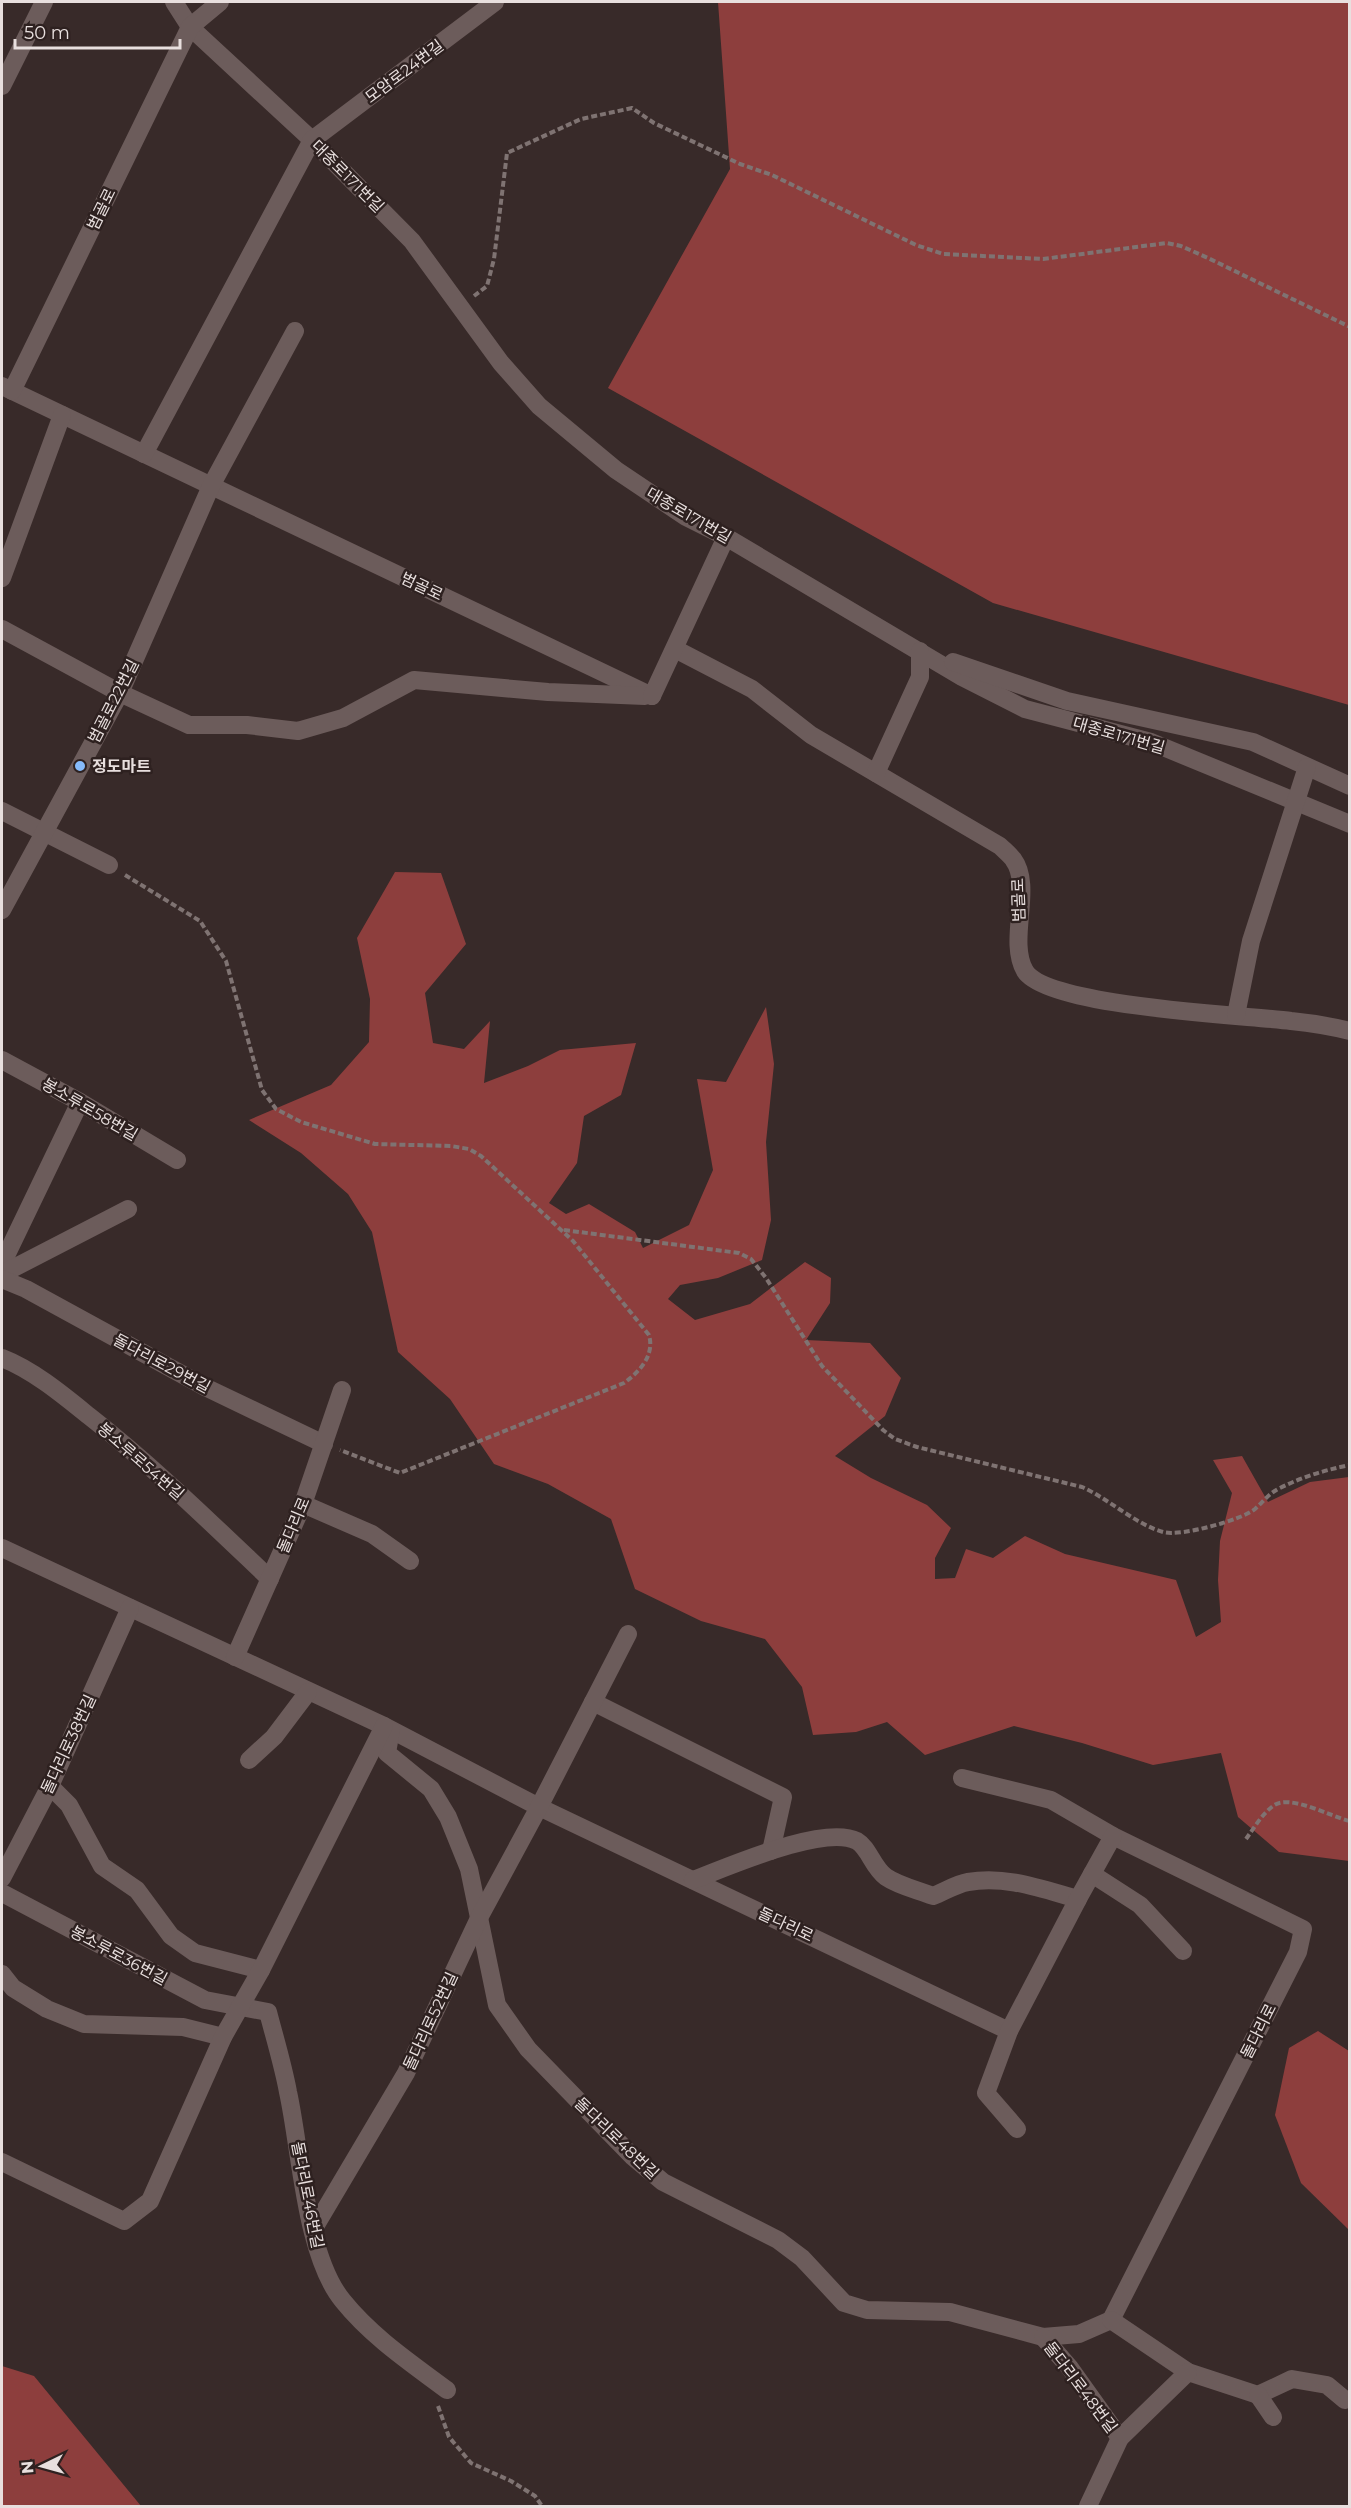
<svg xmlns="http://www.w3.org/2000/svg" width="1351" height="2508" viewBox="0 0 1351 2508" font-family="Montserrat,'Noto Sans KR',sans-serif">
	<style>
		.forest { fill: #8d3e3d }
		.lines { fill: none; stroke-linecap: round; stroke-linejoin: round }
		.path { stroke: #7f7372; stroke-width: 4; stroke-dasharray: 6 3; stroke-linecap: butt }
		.street { stroke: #6c5c5b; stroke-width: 18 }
		.poi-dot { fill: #86bbfb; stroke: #2e2120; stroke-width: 2 }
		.labels { text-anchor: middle; stroke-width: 5; stroke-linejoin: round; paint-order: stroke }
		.street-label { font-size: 16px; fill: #e8dfde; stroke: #2e2120 }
		.poi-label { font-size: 16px; font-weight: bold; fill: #e8dfde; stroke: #2e2120; text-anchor: start }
	</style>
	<rect width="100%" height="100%" fill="#382a29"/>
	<!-- forest -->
	<g class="forest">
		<polygon points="718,2 1349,2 1349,705 993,603 608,388 730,169"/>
		<polygon points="395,872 441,873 466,944 425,993 433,1043 464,1049 490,1021 484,1083 528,1066 560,1050 636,1043 621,1095 584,1116 577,1163 549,1203 566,1214 589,1204 635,1232 643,1248 689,1225 713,1170 697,1079 726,1082 766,1007 774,1064 766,1142 771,1220 762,1260 718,1278 680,1285 668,1299 695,1320 750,1304 805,1262 831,1278 830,1303 806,1340 870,1343 901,1378 885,1416 835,1456 871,1478 927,1505 951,1528 935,1558 935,1579 955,1578 966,1549 993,1558 1025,1536 1065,1554 1176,1580 1196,1637 1221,1622 1218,1580 1220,1541 1232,1493 1213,1460 1242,1456 1268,1502 1310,1482 1349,1477 1349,1861 1279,1852 1238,1817 1221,1753 1153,1765 1082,1743 1014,1726 925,1755 887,1722 856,1732 813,1735 802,1687 765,1639 701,1621 635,1589 611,1519 548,1484 494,1464 450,1399 398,1352 372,1232 348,1194 301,1153 249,1120 331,1085 369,1042 370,999 357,938"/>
		<polygon points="1318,2031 1349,2051 1349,2230 1301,2183 1275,2115 1289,2048"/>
		<polygon points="2,2366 34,2376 141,2506 2,2506"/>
	</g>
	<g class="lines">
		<!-- path -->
		<g class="path">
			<polyline points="474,296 487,286 494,259 507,153 581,119 632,108 654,123 740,164 772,175 916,245 943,254 1043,259 1167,243 1181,246 1208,258 1350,327"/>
			<path d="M125 875 200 921 226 961 262 1090 276 1109 301 1122 375 1144 451 1146 469 1149 481 1156 573 1241 649 1335C655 1356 639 1372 624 1383L400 1473 340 1450"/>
			<path d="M564 1230 739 1253 751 1259 766 1278 822 1366 883 1430 895 1439 917 1447 1082 1487C1109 1499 1135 1524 1163 1532 1180 1537 1242 1520 1255 1509 1264 1501 1269 1493 1280 1488 1302 1477 1325 1470 1350 1465"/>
			<path d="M1246 1839C1254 1828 1262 1814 1273 1806 1289 1793 1331 1817 1350 1821"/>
			<polyline points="438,2406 449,2437 471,2463 511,2481 535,2496 542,2506"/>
		</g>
		<!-- street -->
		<g class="street">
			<polyline points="174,2 190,27 312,140 412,241 501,363 539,406 616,470 686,517 726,537 962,677 1025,709 1151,742 1350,824"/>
			<polyline points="2,86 44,2"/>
			<polyline points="2,386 652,696"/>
			<polyline points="12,391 190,27 220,2"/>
			<polyline points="144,454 312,140 495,2"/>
			<polyline points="2,578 62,415"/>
			<polyline points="2,629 120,693 189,725 247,725 298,731 343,718 414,680 548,692 645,696"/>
			<path d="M675 649 752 689 811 735 1000 846C1004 850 1009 854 1013 859 1034 887 1007 940 1025 971 1047 1007 1245 1015 1291 1021 1311 1023 1330 1026 1350 1031"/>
			<polyline points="953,662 1067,701 1253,742 1350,786"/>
			<polyline points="652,696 726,537"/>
			<polyline points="876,773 920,677 920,651"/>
			<polyline points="2,811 109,865"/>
			<polyline points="2,910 120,693 211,486 295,331"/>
			<polyline points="1236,1015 1251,941 1307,767"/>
			<polyline points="2,1060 80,1102 177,1160"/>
			<polyline points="2,1264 80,1102"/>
			<polyline points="2,1274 128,1209"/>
			<polyline points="2,1279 26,1289 207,1388 324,1444"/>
			<path d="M2 1358C33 1370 63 1395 89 1416 153 1466 211 1523 270 1579"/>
			<polyline points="303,1504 372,1534 410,1561"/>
			<polyline points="2,1548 384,1726 539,1807 1009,2031"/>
			<polyline points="235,1657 303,1504 342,1390"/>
			<polyline points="593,1702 783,1797 771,1851"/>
			<polyline points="391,1730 387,1753 431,1789 448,1817 469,1869 497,2005 528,2049 632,2156 663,2182 778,2240 802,2258 844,2303 867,2310 950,2312 1043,2337 1079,2334 1111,2320"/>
			<polyline points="249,1760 274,1737 308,1692"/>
			<polyline points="962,1778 1051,1800 1113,1836 1303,1929 1298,1952 1111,2320"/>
			<polyline points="50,1786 69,1805 102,1866 137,1890 171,1936 195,1953 261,1970"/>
			<polyline points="1092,1874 1140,1905 1183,1951"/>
			<polyline points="2,1878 50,1786 130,1608"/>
			<path d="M693 1880C728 1867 824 1824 857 1841 869 1848 873 1868 886 1877 899 1886 918 1890 933 1896 944 1892 956 1884 968 1882 1005 1875 1042 1889 1078 1899"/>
			<path d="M2 1893 205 2000 268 2012C275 2039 283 2065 288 2092 301 2151 305 2255 343 2301 372 2337 411 2363 447 2390"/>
			<polyline points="2,1974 13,1988 47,2009 84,2024 183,2027 223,2037"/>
			<polyline points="1017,2129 986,2093 1009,2031 1078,1899 1113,1836"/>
			<polyline points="2,2162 124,2221 150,2201 223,2037 261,1970 384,1726"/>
			<polyline points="313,2230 406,2073 480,1916 539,1807 628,1634"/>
			<polyline points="1111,2320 1188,2372 1258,2395 1292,2379 1327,2385 1345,2400"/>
			<polyline points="1043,2337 1070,2368 1120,2438"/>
			<polyline points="1258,2395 1273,2417"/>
			<polyline points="1088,2506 1120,2438 1188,2372"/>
		</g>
	</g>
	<!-- markers -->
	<circle class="poi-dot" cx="80" cy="766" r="6"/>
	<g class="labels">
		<!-- street labels -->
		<g class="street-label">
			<text transform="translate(404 71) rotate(-37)" y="6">모암로24번길</text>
			<text transform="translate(348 176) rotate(45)" y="6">대종로171번길</text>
			<text transform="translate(101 209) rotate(-64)" y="6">범골로</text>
			<text transform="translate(689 515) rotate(30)" y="6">대종로171번길</text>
			<text transform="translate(422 586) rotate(25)" y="6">범골로</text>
			<text transform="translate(113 701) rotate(-63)" y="6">범골로22번길</text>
			<text transform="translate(1119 735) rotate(16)" y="6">대종로171번길</text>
			<text transform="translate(1018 900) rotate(-92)" y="6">범골로</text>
			<text transform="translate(90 1109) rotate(30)" y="6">봉소루로58번길</text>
			<text transform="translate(162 1363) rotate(28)" y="6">돌다리로29번길</text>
			<text transform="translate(141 1461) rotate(41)" y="6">봉소루로54번길</text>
			<text transform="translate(293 1525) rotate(-67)" y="6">돌다리로</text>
			<text transform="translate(68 1744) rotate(-65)" y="6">돌다리로38번길</text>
			<text transform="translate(786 1924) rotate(25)" y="6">돌다리로</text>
			<text transform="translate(119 1955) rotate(28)" y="6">봉소루로36번길</text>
			<text transform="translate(430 2021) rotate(-65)" y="6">돌다리로52번길</text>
			<text transform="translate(1258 2031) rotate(-63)" y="6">돌다리로</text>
			<text transform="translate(617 2138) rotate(44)" y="6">돌다리로48번길</text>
			<text transform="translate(308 2195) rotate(79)" y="6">돌다리로46번길</text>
			<text transform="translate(1081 2387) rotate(53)" y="6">돌다리로48번길</text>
		</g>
		<!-- poi labels -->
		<g class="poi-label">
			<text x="92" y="772">정도마트</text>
		</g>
	</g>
	<!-- border -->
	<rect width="1351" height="2508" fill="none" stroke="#e8dfde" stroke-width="6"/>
	<!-- north arrow -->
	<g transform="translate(42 2466) rotate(265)" stroke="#2e2120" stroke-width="4.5" paint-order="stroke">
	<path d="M0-4.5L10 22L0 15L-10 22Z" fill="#e8dfde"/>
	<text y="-9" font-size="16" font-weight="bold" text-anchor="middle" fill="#e8dfde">N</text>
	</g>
	<!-- scale -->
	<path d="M15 39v9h165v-9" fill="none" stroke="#e8dfde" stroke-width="3"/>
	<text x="24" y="39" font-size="18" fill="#e8dfde" stroke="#2e2120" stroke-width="4.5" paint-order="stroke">50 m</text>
</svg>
